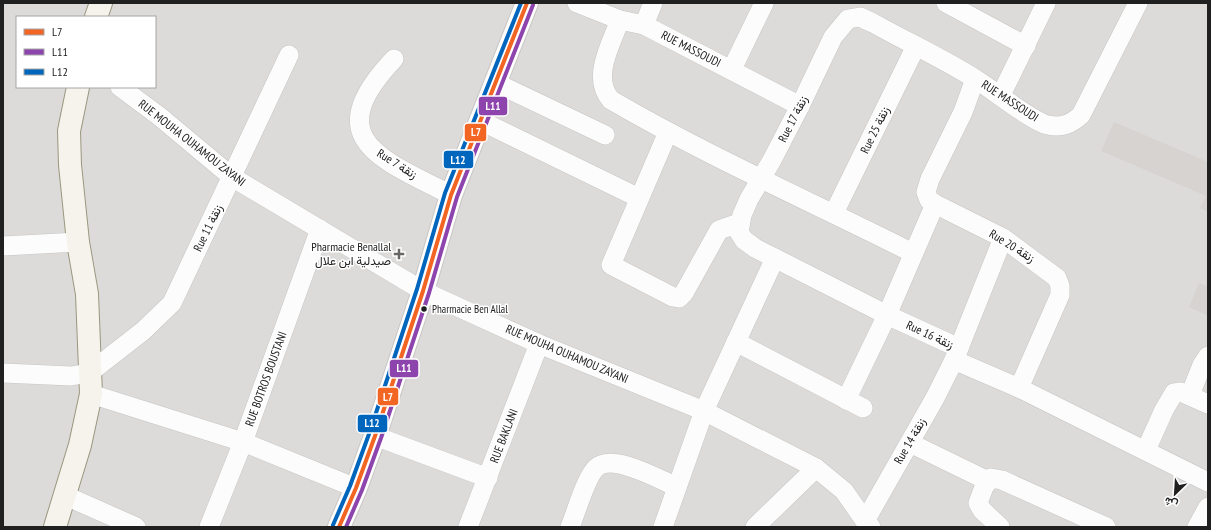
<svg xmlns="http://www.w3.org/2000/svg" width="1211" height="530" viewBox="0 0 1211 530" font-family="'PT Sans Narrow',Vazirmatn,sans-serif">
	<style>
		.residential { fill: #dddbda; fill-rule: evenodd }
		.building { fill: #d6d3d1 }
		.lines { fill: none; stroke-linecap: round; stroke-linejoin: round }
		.minor-casing { stroke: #c7c6c4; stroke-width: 20 }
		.tertiary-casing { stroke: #c7c6c4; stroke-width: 24 }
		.secondary-casing { stroke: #99977f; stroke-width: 24 }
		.minor { stroke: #fcfcfc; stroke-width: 19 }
		.tertiary { stroke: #fcfcfc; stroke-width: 22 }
		.secondary { stroke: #f5f3eb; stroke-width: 22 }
		.bus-1-casing { stroke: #fff; stroke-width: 7 }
		.bus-2-casing { stroke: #fff; stroke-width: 7 }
		.bus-3-casing { stroke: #fff; stroke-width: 7 }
		.bus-1 { stroke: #f26522; stroke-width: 4 }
		.bus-2 { stroke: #8e44ad; stroke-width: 4 }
		.bus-3 { stroke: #0065bd; stroke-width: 4 }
		.poi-dot { fill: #686766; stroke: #fff; stroke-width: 1.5 }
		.bus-dot { fill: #202020; stroke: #fff; stroke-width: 1.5 }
		.labels { text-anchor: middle; stroke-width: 3; stroke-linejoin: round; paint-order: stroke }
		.bus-label { font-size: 11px; fill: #202020; stroke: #fff; text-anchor: start }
		.street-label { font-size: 12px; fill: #202020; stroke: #fff }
		.poi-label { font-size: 12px; fill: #202020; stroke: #fff; text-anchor: end }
		.line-badge { stroke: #fff; stroke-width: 1.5 }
		.badge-label { font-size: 11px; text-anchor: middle; font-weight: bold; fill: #fff }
	</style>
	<rect width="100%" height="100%" fill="#eeebe8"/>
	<!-- residential -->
	<path class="residential" d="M3 3H1208V527H3ZM17 17H155V87H17Z"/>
	<!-- building -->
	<g class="building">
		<polygon points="1114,122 1208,162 1208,212 1200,208 1206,196 1101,151"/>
		<polygon points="1199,283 1208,286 1208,316 1189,307"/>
	</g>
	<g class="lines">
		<defs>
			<g id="minor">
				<polyline points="577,3 620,20 644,25 800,106"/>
				<polyline points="946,3 1026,46"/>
				<path d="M1138 3 1081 115C1071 124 1062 128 1048 125 1033 122 993 90 977 80 944 59 907 42 873 23L860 17 848 19 833 37 800 106 772 160 749 199 742 215 739 232 744 240 755 248 887 315 959 348 954 360 1019 388 1208 482"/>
				<path d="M620 20C611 44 591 78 611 100 709 157 812 202 913 253"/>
				<polyline points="644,25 653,3"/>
				<path d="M394 59C318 139 381 159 451 195"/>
				<polyline points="732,69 764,3"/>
				<polyline points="975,79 963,112 930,179 926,192 929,200 935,204 1003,238 1057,278 1060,286 1060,295 1019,388"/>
				<polyline points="494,82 605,135"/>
				<polyline points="120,87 159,116 232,177 423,291 539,344 704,411 816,468 844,491 865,521 871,527"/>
				<polyline points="1001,95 1046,3"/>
				<polyline points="479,120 639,198"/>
				<polyline points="668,132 611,265 673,297 679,298 684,293 719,230 739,223"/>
				<polyline points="834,213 916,46"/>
				<polyline points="3,246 78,242"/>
				<polyline points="736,342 863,408"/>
				<polyline points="959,348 1003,238"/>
				<polyline points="3,373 71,376 89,373 143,331 172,303 289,55"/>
				<polyline points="91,394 243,442 356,488"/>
				<polyline points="1190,395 1202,365 1208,356"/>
				<polyline points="846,400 887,315 935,204"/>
				<polyline points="375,436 488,478"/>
				<polyline points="910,443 988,481"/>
				<polyline points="1146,450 1164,410 1174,393 1181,392 1208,404"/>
				<polyline points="66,496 136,527"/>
				<polyline points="865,521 935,398 954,360"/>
				<polyline points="209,527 243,442 320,229"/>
				<polyline points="468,527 539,344"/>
				<path d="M570 527C576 513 586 477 596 468 612 452 660 480 677 487"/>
				<polyline points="663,527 704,411 775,258"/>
				<polyline points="755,527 816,468"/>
				<polyline points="1000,527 982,510 978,503 984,487 991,478 1002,480 1106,527"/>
				<polyline points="1197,527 1208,507"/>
			</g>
			<polyline id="tertiary" points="339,527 356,488 375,436 423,291 451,195 527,3"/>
			<g id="secondary">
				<polyline points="96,17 101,3"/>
				<polyline points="55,527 80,445 91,394 87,294 78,242 70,165 69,131 78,87"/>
			</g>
		</defs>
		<!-- minor casing -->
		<use href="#minor" class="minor-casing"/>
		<!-- tertiary casing -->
		<use href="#tertiary" class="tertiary-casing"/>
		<!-- secondary casing -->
		<use href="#secondary" class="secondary-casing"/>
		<!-- minor -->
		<use href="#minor" class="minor"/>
		<!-- tertiary -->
		<use href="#tertiary" class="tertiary"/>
		<!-- secondary -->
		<use href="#secondary" class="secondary"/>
		<defs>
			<polyline id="bus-1" points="339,527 356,488 375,436 423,291 451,195 527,3"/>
			<polyline id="bus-2" points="346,527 362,490 381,438 429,293 457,197 533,5"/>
			<polyline id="bus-3" points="333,525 350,486 369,434 417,289 445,193 521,3"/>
		</defs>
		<!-- bus-1 casing -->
		<use href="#bus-1" class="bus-1-casing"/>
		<!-- bus-2 casing -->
		<use href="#bus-2" class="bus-2-casing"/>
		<!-- bus-3 casing -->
		<use href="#bus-3" class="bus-3-casing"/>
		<!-- bus-1 -->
		<use href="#bus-1" class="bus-1"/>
		<!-- bus-2 -->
		<use href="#bus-2" class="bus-2"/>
		<!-- bus-3 -->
		<use href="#bus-3" class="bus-3"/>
	</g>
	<!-- markers -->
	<path class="poi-dot" d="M397 248h4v4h4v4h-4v4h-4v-4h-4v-4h4z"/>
	<circle class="bus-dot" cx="424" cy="309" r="3.5"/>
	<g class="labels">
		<!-- bus labels -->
		<g class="bus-label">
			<text x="432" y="313">Pharmacie Ben Allal</text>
		</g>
		<!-- street labels -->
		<g class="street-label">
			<text transform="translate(691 49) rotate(27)" y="4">RUE MASSOUDI</text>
			<text transform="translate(1010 101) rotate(33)" y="4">RUE MASSOUDI</text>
			<text transform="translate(793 119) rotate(-63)" y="4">Rue 17 زنقة</text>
			<text transform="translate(875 130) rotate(-64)" y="4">Rue 25 زنقة</text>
			<text transform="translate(192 143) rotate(38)" y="4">RUE MOUHA OUHAMOU ZAYANI</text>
			<text transform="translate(397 164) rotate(32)" y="4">Rue 7 زنقة</text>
			<text transform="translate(208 228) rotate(-64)" y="4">Rue 11 زنقة</text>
			<text transform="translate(1012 246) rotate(32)" y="4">Rue 20 زنقة</text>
			<text transform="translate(930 335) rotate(25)" y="4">Rue 16 زنقة</text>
			<text transform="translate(567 354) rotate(23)" y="4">RUE MOUHA OUHAMOU ZAYANI</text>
			<text transform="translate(266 379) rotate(-70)" y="4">RUE BOTROS BOUSTANI</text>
			<text transform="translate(504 436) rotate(-69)" y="4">RUE BAKLANI</text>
			<text transform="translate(910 441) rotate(-60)" y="4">Rue 14 زنقة</text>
		</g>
		<!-- poi labels -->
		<g class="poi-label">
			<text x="391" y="251">Pharmacie Benallal<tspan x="391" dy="14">صيدلية ابن علال</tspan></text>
		</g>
	</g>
	<g class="line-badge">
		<rect x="478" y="96" width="30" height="20" rx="4" fill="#8e44ad"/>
		<rect x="464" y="123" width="23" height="19" rx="4" fill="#f26522"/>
		<rect x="443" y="150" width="31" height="19" rx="4" fill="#0065bd"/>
		<rect x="389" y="359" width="30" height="19" rx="4" fill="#8e44ad"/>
		<rect x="377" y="387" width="22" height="19" rx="4" fill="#f26522"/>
		<rect x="357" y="414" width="31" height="19" rx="4" fill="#0065bd"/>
	</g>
	<g class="badge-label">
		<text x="493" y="110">L11</text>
		<text x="476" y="136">L7</text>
		<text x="458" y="164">L12</text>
		<text x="404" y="372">L11</text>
		<text x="388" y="401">L7</text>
		<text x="372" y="427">L12</text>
	</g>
	<!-- border -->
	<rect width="1211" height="530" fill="none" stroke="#202020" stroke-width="8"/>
	<!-- legend -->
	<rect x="16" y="16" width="140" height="72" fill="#ffffff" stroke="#a6a6a6"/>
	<rect x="24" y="29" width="20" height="6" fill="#f26522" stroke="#a6a6a6"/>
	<text x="52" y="36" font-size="12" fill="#202020">L7</text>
	<rect x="24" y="49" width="20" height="6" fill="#8e44ad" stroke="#a6a6a6"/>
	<text x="52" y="56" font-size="12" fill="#202020">L11</text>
	<rect x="24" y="69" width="20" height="6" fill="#0065bd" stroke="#a6a6a6"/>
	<text x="52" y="76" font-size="12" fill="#202020">L12</text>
	<!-- north arrow -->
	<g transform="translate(1175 494) rotate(205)" stroke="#ffffff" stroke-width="3" paint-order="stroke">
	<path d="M0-3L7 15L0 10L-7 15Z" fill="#202020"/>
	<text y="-6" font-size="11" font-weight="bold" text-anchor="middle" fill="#202020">ش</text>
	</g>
</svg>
